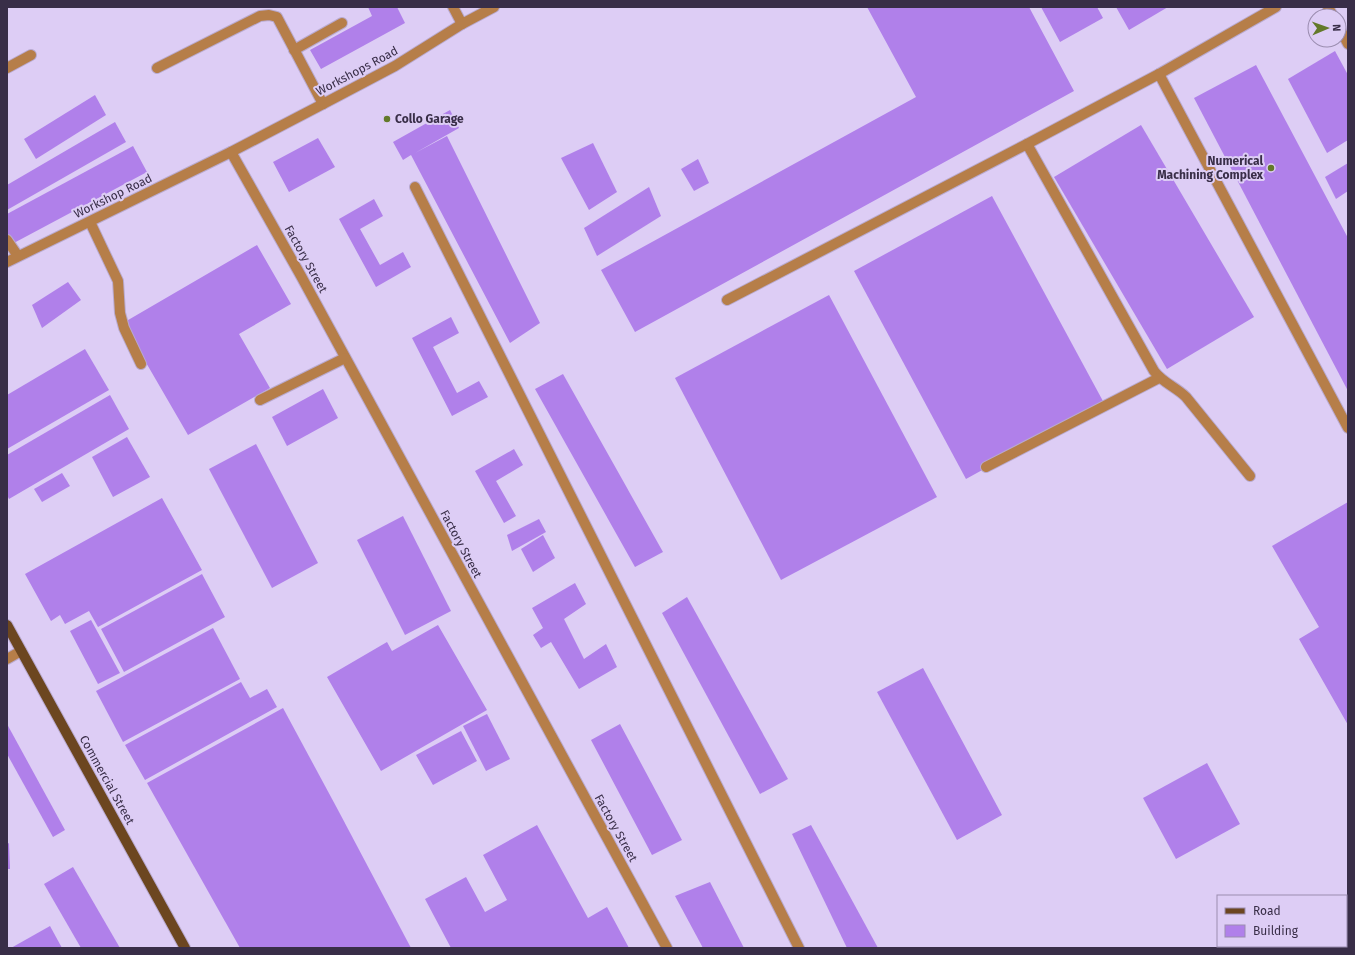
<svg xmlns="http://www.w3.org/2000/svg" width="1355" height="955" viewBox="0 0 1355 955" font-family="'Fira Sans',sans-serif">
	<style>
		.building { fill: #b080ea }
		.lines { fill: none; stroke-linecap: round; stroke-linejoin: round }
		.minor-casing { stroke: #b9aacf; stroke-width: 12 }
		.major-casing { stroke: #b9aacf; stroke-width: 12 }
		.minor { stroke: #b67e49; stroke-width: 10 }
		.major { stroke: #6c4620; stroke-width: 10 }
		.poi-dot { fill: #63792a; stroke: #ddcdf5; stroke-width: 1.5 }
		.labels { text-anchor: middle; stroke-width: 4; stroke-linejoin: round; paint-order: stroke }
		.street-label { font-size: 12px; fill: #392e48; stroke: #ddcdf5 }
		.poi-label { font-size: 12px; font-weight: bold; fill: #392e48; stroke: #ddcdf5; text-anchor: start }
	</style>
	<rect width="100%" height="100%" fill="#ddcdf5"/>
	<!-- building -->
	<g class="building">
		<polygon points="368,7 397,7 405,23 321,69 310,50 372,16"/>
		<polygon points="867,7 1029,7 1074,91 635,332 601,270 916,97"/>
		<polygon points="1041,7 1097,7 1103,18 1060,42"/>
		<polygon points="1116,7 1168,7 1129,30"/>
		<polygon points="1335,51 1348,75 1348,140 1327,153 1288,79"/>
		<polygon points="1256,65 1348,238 1348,391 1194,98"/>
		<polygon points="95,95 106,115 36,159 24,139"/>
		<polygon points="450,110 459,128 415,153 447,136 540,323 510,343 411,155 403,160 393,142"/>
		<polygon points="115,122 126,142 7,210 7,185"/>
		<polygon points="1141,125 1254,317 1167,369 1054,177"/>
		<polygon points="318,138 335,167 289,192 273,162"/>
		<polygon points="593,143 617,192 589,210 561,158"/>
		<polygon points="133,146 147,172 12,244 7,234 7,214"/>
		<polygon points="698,159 709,183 694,191 681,169"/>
		<polygon points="1348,163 1348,191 1336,199 1325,177"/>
		<polygon points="649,187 661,216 597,256 584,228"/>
		<polygon points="992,196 1104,403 966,479 854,271"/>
		<polygon points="374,199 383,216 360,229 380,265 403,252 411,267 376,287 339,219"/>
		<polygon points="257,245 291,304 239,334 270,388 188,435 123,323"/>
		<polygon points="68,282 81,300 42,328 32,305"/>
		<polygon points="829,295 937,497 781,580 675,378"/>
		<polygon points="451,317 459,333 433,347 457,393 479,381 488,397 452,416 412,338"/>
		<polygon points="85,349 109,390 7,449 7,395"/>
		<polygon points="563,374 663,552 635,567 535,389"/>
		<polygon points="323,389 338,418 287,446 272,417"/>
		<polygon points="110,395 129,429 9,499 7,495 7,455"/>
		<polygon points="127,437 150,477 113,497 92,457"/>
		<polygon points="256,444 318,563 272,588 209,469"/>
		<polygon points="514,449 523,465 496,481 516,516 504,523 475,471"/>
		<polygon points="62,473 70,486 42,502 34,489"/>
		<polygon points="162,498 202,570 98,627 89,611 65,624 60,615 51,621 25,574"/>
		<polygon points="1348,502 1348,725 1299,639 1319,627 1272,546"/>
		<polygon points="403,516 451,611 405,635 357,540"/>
		<polygon points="539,519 546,532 512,551 507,535"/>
		<polygon points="543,535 555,558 533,572 521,549"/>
		<polygon points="202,574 225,617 124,672 101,629"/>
		<polygon points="575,583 586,604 564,619 584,659 606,644 617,667 579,689 551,642 541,648 533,635 543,628 532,608"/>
		<polygon points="687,597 788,779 760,794 662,613"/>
		<polygon points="91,620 120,673 98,684 70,631"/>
		<polygon points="438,625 487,710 381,771 327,677 387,642 392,651"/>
		<polygon points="213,628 240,679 123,742 96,691"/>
		<polygon points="923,668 1002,815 957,840 877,692"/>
		<polygon points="241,682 250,698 267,689 277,707 145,780 125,745"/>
		<polygon points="283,708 338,810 411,948 240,948 147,783"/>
		<polygon points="487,714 510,759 486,771 463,726"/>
		<polygon points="7,724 65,830 53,837 7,754"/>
		<polygon points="620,724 682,840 652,855 591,740"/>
		<polygon points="461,731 477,761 433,785 416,755"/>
		<polygon points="1207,763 1240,824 1176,859 1143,798"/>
		<polygon points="537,825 588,918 607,907 629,948 451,948 425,899 466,877 485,912 507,900 483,855"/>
		<polygon points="811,825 878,948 847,948 792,834"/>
		<polygon points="9,843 10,869 7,869 7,844"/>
		<polygon points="73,867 120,948 81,948 44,884"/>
		<polygon points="710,882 744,948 703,948 675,896"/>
		<polygon points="50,926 62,948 11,948"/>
	</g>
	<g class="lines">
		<defs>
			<g id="minor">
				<polyline points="453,7 462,24"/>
				<polyline points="1328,7 1333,16"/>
				<polyline points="1339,27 1348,44"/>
				<polyline points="294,50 342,23"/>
				<polyline points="7,68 31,55"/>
				<polyline points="157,68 260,16 269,15 277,17 323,104"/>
				<polyline points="1159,74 1348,428"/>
				<path d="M1027 144 1154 371C1163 383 1176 387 1186 397L1250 476"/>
				<polyline points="231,152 301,276 667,948"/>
				<polyline points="415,187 799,948"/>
				<polyline points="90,222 118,281 120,313 124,328 141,364"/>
				<polyline points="7,240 18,256"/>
				<polyline points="7,262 231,152 323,104 395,66 462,24 494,7"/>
				<polyline points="727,300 1027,144 1159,74 1276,7"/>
				<polyline points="260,400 345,358"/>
				<polyline points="986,467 1159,378"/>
				<polyline points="7,659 21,651"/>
			</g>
			<polyline id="major" points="7,625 185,948"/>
		</defs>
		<!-- minor casing -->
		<use href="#minor" class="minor-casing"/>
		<!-- major casing -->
		<use href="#major" class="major-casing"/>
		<!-- minor -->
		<use href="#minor" class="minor"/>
		<!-- major -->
		<use href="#major" class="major"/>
	</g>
	<!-- markers -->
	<g class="poi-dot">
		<circle cx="387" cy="119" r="4"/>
		<circle cx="1271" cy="168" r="4"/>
	</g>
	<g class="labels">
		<!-- street labels -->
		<g class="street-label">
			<text transform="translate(357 71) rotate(-28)" y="4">Workshops Road</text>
			<text transform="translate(113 196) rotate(-26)" y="4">Workshop Road</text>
			<text transform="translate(306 259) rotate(61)" y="4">Factory Street</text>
			<text transform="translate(461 544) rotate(62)" y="4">Factory Street</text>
			<text transform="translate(107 780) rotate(61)" y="4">Commercial Street</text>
			<text transform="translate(616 828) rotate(61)" y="4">Factory Street</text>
		</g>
		<!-- poi labels -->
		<g class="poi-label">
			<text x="395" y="123">Collo Garage</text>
			<text x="1263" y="165" text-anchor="end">Numerical<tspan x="1263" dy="14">Machining Complex</tspan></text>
		</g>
	</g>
	<!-- border -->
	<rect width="1355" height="955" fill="none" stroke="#392e48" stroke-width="16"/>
	<!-- legend -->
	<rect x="1217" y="895" width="130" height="52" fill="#ddcdf5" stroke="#9b8db0"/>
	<rect x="1225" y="908" width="20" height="6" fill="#6c4620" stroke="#9b8db0"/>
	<text x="1253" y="915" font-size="12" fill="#392e48">Road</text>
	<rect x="1225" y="925" width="20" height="12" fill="#b080ea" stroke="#9b8db0"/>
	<text x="1253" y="935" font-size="12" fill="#392e48">Building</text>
	<!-- north arrow -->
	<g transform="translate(1327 28) rotate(88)"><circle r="19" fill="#ddcdf5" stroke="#9b8db0"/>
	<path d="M0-3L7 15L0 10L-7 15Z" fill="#63792a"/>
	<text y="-6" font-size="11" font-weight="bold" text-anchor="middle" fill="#392e48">N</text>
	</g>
</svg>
